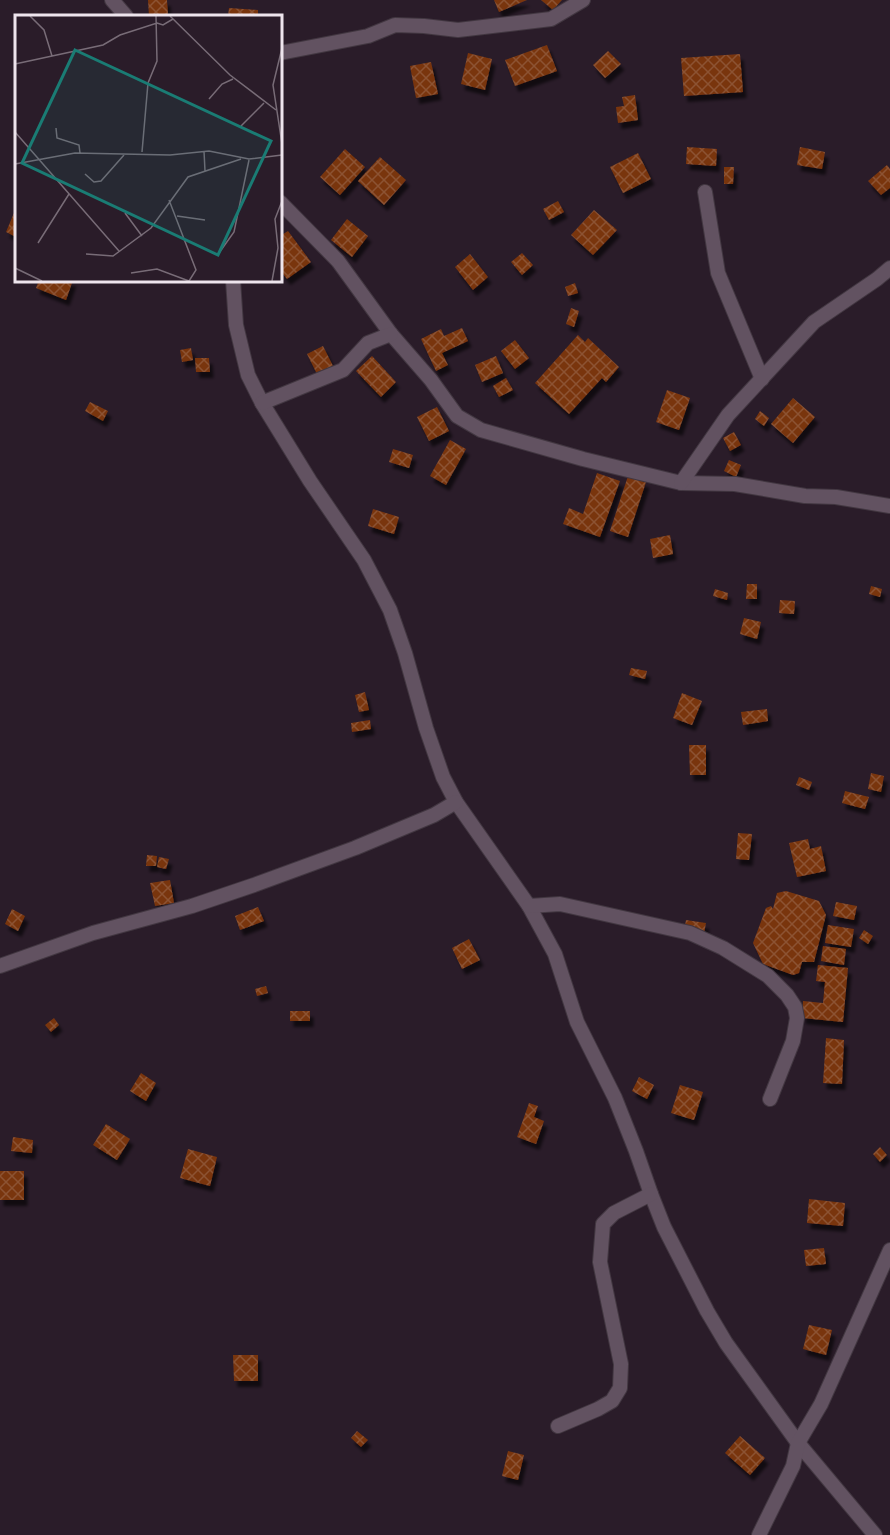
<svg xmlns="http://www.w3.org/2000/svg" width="890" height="1535" viewBox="0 0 890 1535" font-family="'Fira Sans Condensed',sans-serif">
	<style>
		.building { fill: url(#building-cross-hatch); filter: url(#shadow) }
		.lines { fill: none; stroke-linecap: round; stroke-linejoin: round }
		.minor-casing { stroke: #423741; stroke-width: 16 }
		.minor { stroke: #625261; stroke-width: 14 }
		.inset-road { fill: none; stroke: #786c77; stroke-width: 1.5 }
		.view { fill: #1a7c74; fill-opacity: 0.15; stroke: #1a7c74; stroke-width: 3 }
		.inset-edge { fill: none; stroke: #eee5ed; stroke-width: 3 }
	</style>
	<defs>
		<pattern id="building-cross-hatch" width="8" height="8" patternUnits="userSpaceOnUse" patternTransform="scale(1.5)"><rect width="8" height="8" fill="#793510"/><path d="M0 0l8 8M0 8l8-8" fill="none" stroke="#8c5233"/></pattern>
		<filter id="shadow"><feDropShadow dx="3.5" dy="6" stdDeviation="1.5" flood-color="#0009"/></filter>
	</defs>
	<rect width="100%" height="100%" fill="#2a1c29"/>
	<!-- building -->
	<g class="building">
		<polygon points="148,0 167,0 168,15 149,16"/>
		<polygon points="494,0 527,0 499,12"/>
		<polygon points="541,0 562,0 553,10"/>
		<polygon points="229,8 258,10 258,16 228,16"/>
		<polygon points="547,45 557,71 515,86 505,60"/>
		<polygon points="608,51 621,64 605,78 593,65"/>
		<polygon points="468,53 492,59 485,90 461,84"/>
		<polygon points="740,54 743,92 684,96 681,58"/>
		<polygon points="431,62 438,94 416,98 410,66"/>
		<polygon points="635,95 638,120 618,123 616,107 624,106 622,97"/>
		<polygon points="687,147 717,149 716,166 686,164"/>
		<polygon points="800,147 825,152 822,169 797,165"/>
		<polygon points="345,149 365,167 340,195 320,177"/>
		<polygon points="638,153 651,179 623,193 610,167"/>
		<polygon points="380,157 406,180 384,205 358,181"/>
		<polygon points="887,165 890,169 890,188 881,195 868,181"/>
		<polygon points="724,167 734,167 733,184 724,184"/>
		<polygon points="558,201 564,212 549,220 543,209"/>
		<polygon points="16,208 16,237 6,232"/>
		<polygon points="594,210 617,230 593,255 571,235"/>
		<polygon points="347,219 368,236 352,257 331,240"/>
		<polygon points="288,231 311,262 287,279 280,270 280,236"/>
		<polygon points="522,253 533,265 522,275 511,262"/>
		<polygon points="470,254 488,277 473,290 455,267"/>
		<polygon points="39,280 73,280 66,300 36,288"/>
		<polygon points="575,283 578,293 568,296 565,287"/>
		<polygon points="571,308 579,311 574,327 566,324"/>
		<polygon points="462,328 468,341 442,353 448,365 436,371 421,339 441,329 444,336"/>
		<polygon points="578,335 585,342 588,338 619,367 606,382 602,378 569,414 535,383"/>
		<polygon points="515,340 529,358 515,369 501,351"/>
		<polygon points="323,346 333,366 317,374 307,354"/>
		<polygon points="191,348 193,360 182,362 180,350"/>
		<polygon points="372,356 396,382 381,397 356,371"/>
		<polygon points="496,356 503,373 482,382 475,365"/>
		<polygon points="195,358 209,358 210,372 196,372"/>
		<polygon points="506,378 513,390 499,397 493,386"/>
		<polygon points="667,390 690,398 679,430 656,422"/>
		<polygon points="793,398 815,417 793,443 771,424"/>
		<polygon points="90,402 108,411 103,421 85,411"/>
		<polygon points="437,407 449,431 429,441 417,417"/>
		<polygon points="760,411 769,418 764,426 755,419"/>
		<polygon points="734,432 741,445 730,451 723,438"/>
		<polygon points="450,440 466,449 446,485 430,476"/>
		<polygon points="393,449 413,455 409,468 389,462"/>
		<polygon points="729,460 741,465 736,477 724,471"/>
		<polygon points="597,473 620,481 600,537 563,524 569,508 583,514"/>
		<polygon points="628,476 646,482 628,537 610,531"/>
		<polygon points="373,509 399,517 394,534 368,526"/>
		<polygon points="670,535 673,554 653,558 650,539"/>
		<polygon points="747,584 757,584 757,599 746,599"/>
		<polygon points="871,586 882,589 880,597 869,594"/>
		<polygon points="715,589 728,593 727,600 713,596"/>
		<polygon points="780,600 795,601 794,614 779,613"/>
		<polygon points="744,618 761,622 757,639 740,634"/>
		<polygon points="631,668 647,671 645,679 629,675"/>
		<polygon points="365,692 369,710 359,712 355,695"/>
		<polygon points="682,693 702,701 692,725 673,718"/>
		<polygon points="767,709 768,721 743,725 741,712"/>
		<polygon points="370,720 371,729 352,732 351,723"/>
		<polygon points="689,745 706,745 706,775 690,775"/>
		<polygon points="871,773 884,776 881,792 868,789"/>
		<polygon points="799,777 812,782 809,790 796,785"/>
		<polygon points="845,791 869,797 865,809 842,803"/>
		<polygon points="738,833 752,834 749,860 736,859"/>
		<polygon points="808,839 810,849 821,846 826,871 797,877 789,843"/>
		<polygon points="147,855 157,856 156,866 146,866"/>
		<polygon points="159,857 169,859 166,869 157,867"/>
		<polygon points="170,880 174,903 155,906 150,883"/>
		<polygon points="786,891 819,901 826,915 814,962 802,962 799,973 793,975 763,964 753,943 766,908 771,906 773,909 777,893"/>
		<polygon points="836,902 857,906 854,920 833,916"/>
		<polygon points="258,907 264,921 240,930 235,916"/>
		<polygon points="12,909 25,916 18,931 5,924"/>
		<polygon points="686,920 706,923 704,934 684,931"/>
		<polygon points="828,925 854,929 851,947 825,943"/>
		<polygon points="864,930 873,936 868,944 859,938"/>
		<polygon points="469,939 480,960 462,969 452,948"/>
		<polygon points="823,946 846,949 844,965 821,961"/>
		<polygon points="818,965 848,968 843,1022 802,1018 803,1001 823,1003 825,982 816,981"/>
		<polygon points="266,986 268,993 257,996 255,989"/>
		<rect x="290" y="1011" width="20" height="10"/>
		<polygon points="54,1018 59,1025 51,1032 45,1025"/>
		<polygon points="826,1038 844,1040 842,1084 823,1083"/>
		<polygon points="141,1073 156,1083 146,1101 130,1091"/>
		<polygon points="639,1077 654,1085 647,1099 632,1091"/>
		<polygon points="680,1085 703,1092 694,1120 671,1113"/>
		<polygon points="529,1103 538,1106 534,1117 544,1121 536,1144 517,1137"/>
		<polygon points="106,1124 130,1139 117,1160 93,1145"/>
		<polygon points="13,1137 33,1140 32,1153 11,1151"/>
		<polygon points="880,1147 887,1155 880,1162 873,1154"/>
		<polygon points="188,1149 217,1157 210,1186 180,1178"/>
		<rect x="0" y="1171" width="24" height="29"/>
		<polygon points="809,1199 845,1203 843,1226 807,1223"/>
		<polygon points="824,1248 826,1264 806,1266 804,1250"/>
		<polygon points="809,1325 832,1330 826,1355 803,1349"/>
		<polygon points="233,1355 258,1355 258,1381 234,1381"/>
		<polygon points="357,1431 368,1440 361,1447 351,1438"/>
		<polygon points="740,1436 765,1458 750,1475 725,1453"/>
		<polygon points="508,1451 524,1455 518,1480 502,1476"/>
	</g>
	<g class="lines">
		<defs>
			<g id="minor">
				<polyline points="112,0 126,16"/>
				<polyline points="280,53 368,36 395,25 424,26 458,30 551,19 583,0"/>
				<polyline points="705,192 718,273 762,379"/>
				<polyline points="280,202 338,261 391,334 431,380 457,416 481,430 583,459 681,483 735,484 805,496 836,497 890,506"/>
				<polyline points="233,280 236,325 248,375 262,403 310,481 364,560 390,610 405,653 426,728 443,777 456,802 529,906 555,954 577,1022 615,1098 636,1151 651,1194 664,1227 707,1311 726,1343 798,1443 875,1535"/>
				<polyline points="262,403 343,370 368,343 391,334"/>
				<polyline points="681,483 728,415 814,322 877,279 890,268"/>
				<polyline points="529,906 560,904 690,933 723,948 768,976 787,995 795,1007 797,1018 793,1041 770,1099"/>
				<polyline points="0,966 93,933 192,906 254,885 355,848 434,815 456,802"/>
				<polyline points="558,1426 598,1409 612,1401 620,1388 621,1364 600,1262 603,1224 614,1213 651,1194"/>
				<polyline points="759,1535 793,1466 798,1443 821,1404 890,1250"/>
			</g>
		</defs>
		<!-- minor casing -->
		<use href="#minor" class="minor-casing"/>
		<!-- minor -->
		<use href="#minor" class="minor"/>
	</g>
	<!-- overview -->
	<g transform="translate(15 15)">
		<rect width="267" height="267" fill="#2a1c29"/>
		<path class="inset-road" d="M15 1 29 15 37 41M155 1 215 60 261 95M267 33 258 70 267 129M0 49 88 30 105 20 142 8 148 10 158 4M194 84 207 69 218 64M226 111 249 88M41 113 42 123 64 130 65 138M0 117 104 236M189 136 190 156M127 137 133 68 142 46 141 1M0 149 60 138 155 140 194 136 234 144 267 140M70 159 79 167 86 166 109 140M154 185 181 255 174 266M110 198 127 221M162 201 190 205M23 228 54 179M204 238 219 217 234 145M71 239 98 241 136 213 173 162 226 144M0 253 27 266M116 258 142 254 174 266M257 266 263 233 260 204 267 186"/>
		<path class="view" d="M60 35 256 126 203 240 7 148Z"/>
		<rect width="267" height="267" class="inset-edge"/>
	</g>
</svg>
